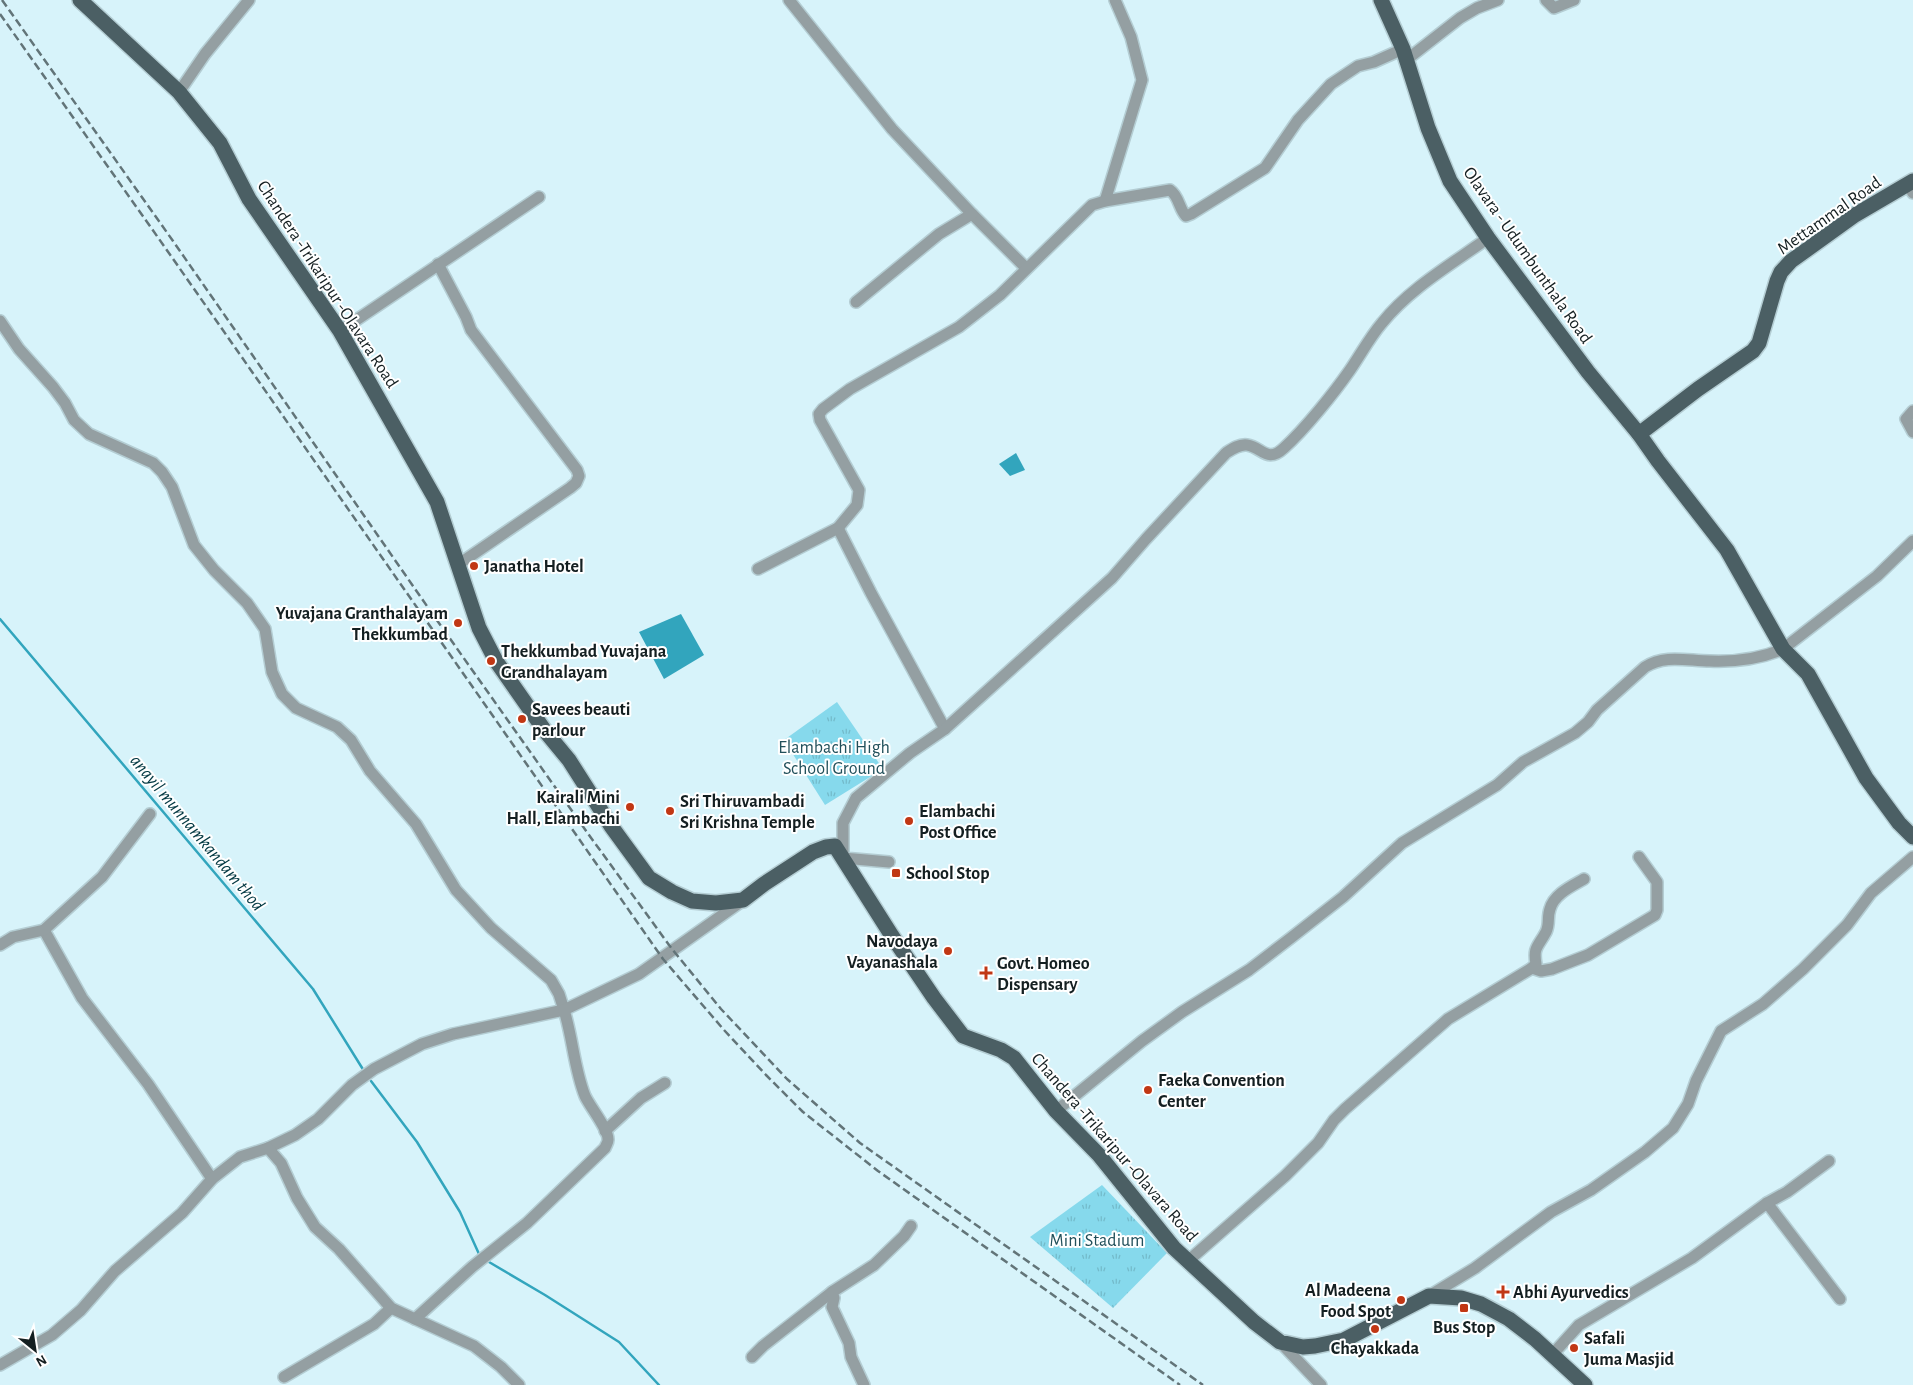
<svg xmlns="http://www.w3.org/2000/svg" width="1913" height="1385" viewBox="0 0 1913 1385" font-family="'Alegreya Sans',sans-serif">
	<style>
		.park { fill: url(#park-tufts) }
		.water { fill: #32a5bd }
		.lines { fill: none; stroke-linecap: round; stroke-linejoin: round }
		.stream { stroke: #32a5bd; stroke-width: 2.5 }
		.minor-casing { stroke: #b4cdd3; stroke-width: 14 }
		.major-casing { stroke: #b4cdd3; stroke-width: 18 }
		.minor { stroke: #949fa2; stroke-width: 11 }
		.major { stroke: #4b5f64; stroke-width: 15 }
		.rail { stroke: #627478; stroke-width: 2.5; stroke-dasharray: 8 4; stroke-linecap: butt }
		.poi-dot { fill: #c13714; stroke: #fff; stroke-width: 2 }
		.labels { text-anchor: middle; stroke-width: 4; stroke-linejoin: round; paint-order: stroke }
		.street-label { font-size: 18px; fill: #141f21; stroke: #fff }
		.poi-label { font-size: 18px; font-weight: bold; fill: #141f21; stroke: #fff; text-anchor: start }
		.park-label { font-size: 18px; fill: #21505b; stroke: #fff }
		.water-label { font-size: 19px; font-style: italic; fill: #033943; stroke: #fff }
	</style>
	<defs>
		<pattern id="park-tufts" width="24" height="20" patternUnits="userSpaceOnUse" patternTransform="scale(1.25)"><rect width="24" height="20" fill="#86d9ec"/><path d="M3 7l-1-3M5 7V3M7 7l1-3M15 17l-1-3M17 17v-4M19 17l1-3" fill="none" stroke="#73baca"/></pattern>
	</defs>
	<rect width="100%" height="100%" fill="#d7f3fa"/>
	<!-- park -->
	<g class="park">
		<polygon points="837,702 883,769 825,805 784,740"/>
		<polygon points="1102,1185 1167,1253 1113,1308 1030,1237"/>
	</g>
	<!-- water -->
	<g class="water">
		<polygon points="1016,453 1025,470 1010,476 999,464"/>
		<polygon points="681,614 704,655 664,679 639,632"/>
	</g>
	<g class="lines">
		<!-- stream -->
		<g class="stream">
			<polyline points="0,619 313,989 364,1071"/>
			<polyline points="371,1081 417,1142 460,1212 479,1254"/>
			<polyline points="489,1262 545,1295 619,1342 659,1385"/>
		</g>
		<defs>
			<g id="minor">
				<polyline points="789,0 892,129 972,214 1026,268"/>
				<polyline points="1546,0 1554,8 1574,0"/>
				<polyline points="1405,61 1460,18 1477,8 1498,0"/>
				<polyline points="179,92 205,54 249,0"/>
				<polyline points="1907,184 1913,193"/>
				<polyline points="1105,201 1142,80 1131,37 1115,0"/>
				<polyline points="438,264 466,317 471,330 577,470 579,476 576,483 570,488 459,564"/>
				<polyline points="856,302 939,234 972,214"/>
				<polyline points="0,321 19,349 53,387 65,403 74,420 89,434 153,463 162,472 172,487 194,545 214,570 247,603 265,629 272,672 282,694 296,708 337,727 351,740 370,771 416,824 456,890 491,928 551,980 559,994 564,1010 453,1034 422,1044 374,1069 352,1085 318,1119 295,1135 268,1148"/>
				<polyline points="340,331 539,197"/>
				<polyline points="1913,411 1906,419 1913,432"/>
				<polyline points="838,528 871,593 945,729"/>
				<path d="M758 569 838 528 857 505 859 490 820 420 819 414 823 409 850 389 959 327 1000 295 1092 205 1105 201 1170 190C1179 196 1179 209 1186 216L1191 214 1265 168 1298 120 1331 84 1358 66 1374 62 1403 49"/>
				<path d="M889 862 843 858V823L856 798 910 753 945 729 1112 578 1146 539 1226 453C1232 449 1239 444 1247 445 1262 447 1267 464 1284 448 1305 429 1334 393 1350 370 1361 354 1370 337 1382 323 1410 288 1452 264 1488 238"/>
				<polyline points="44,930 82,998 148,1084 212,1179"/>
				<polyline points="0,945 13,937 44,930 102,877 150,814"/>
				<polyline points="1532,968 1541,971 1552,969 1588,955 1655,915 1657,910 1657,882 1639,857"/>
				<path d="M1056 1111 1142 1041 1182 1012 1249 970 1292 937 1343 897 1402 843 1497 785 1523 762 1575 733 1588 722 1597 710 1645 667C1665 654 1688 661 1710 661 1736 662 1760 659 1783 649L1877 576 1913 541"/>
				<polyline points="605,1131 641,1098 665,1083"/>
				<polyline points="1767,1203 1840,1299"/>
				<path d="M1188 1261 1285 1176 1318 1143 1334 1120 1345 1109 1448 1019 1532 968 1536 964C1533 947 1538 947 1546 932 1550 924 1547 917 1550 909 1554 894 1572 886 1584 879"/>
				<polyline points="1429,1296 1475,1268 1551,1212 1591,1190 1645,1152 1673,1128 1688,1104 1696,1081 1721,1031 1763,1004 1803,969 1847,925 1871,893 1913,857"/>
				<path d="M415 1319 472 1267 527 1223 605 1148C606 1145 608 1143 608 1140 609 1130 590 1107 585 1096 574 1068 573 1039 564 1010L639 974 742 901"/>
				<polyline points="1280,1342 1321,1385"/>
				<polyline points="1552,1355 1579,1325 1692,1258 1767,1203 1787,1192 1829,1161"/>
				<polyline points="752,1357 763,1346 832,1292"/>
				<polyline points="0,1365 52,1335 81,1310 115,1271 182,1213 212,1179 240,1157 268,1148 281,1163 297,1198 315,1227 339,1249 391,1308 474,1346 501,1367 519,1385"/>
				<polyline points="284,1377 374,1324 391,1308"/>
				<polyline points="864,1385 851,1357 849,1343 832,1307 834,1298 832,1292 874,1265 904,1236 911,1226"/>
			</g>
			<g id="major">
				<polyline points="80,0 179,92 220,143 249,199 340,331 437,502 479,628 496,661 545,731 569,760 611,826 649,878 672,892 692,901 716,903 743,900 764,884 813,852 826,847 835,846 892,936 934,998 963,1036 1001,1050 1014,1058 1056,1111 1099,1155 1174,1248 1254,1322 1280,1342 1303,1347 1315,1346 1344,1340 1429,1296 1461,1298 1481,1304 1509,1319 1535,1339 1585,1385"/>
				<polyline points="1381,0 1403,49 1428,128 1450,181 1488,238 1588,372 1639,434 1658,461 1727,550 1783,649 1808,674 1866,778 1899,823 1913,837"/>
				<polyline points="1639,434 1698,389 1753,351 1759,343 1777,281 1781,272 1791,261 1855,215 1913,181"/>
			</g>
		</defs>
		<!-- minor casing -->
		<use href="#minor" class="minor-casing"/>
		<!-- major casing -->
		<use href="#major" class="major-casing"/>
		<!-- minor -->
		<use href="#minor" class="minor"/>
		<!-- major -->
		<use href="#major" class="major"/>
		<!-- rail -->
		<g class="rail">
			<polyline points="2,0 173,241 429,609 589,835 672,949 721,1009 787,1079 860,1143 1203,1385"/>
			<polyline points="0,14 164,246 663,959 724,1030 766,1075 803,1112 878,1171 1180,1385"/>
		</g>
	</g>
	<!-- markers -->
	<g class="poi-dot">
		<circle cx="474" cy="566" r="5"/>
		<circle cx="458" cy="623" r="5"/>
		<circle cx="491" cy="661" r="5"/>
		<circle cx="522" cy="719" r="5"/>
		<circle cx="630" cy="807" r="5"/>
		<circle cx="670" cy="811" r="5"/>
		<circle cx="909" cy="821" r="5"/>
		<rect x="891" y="868" width="10" height="10" rx="2.5"/>
		<circle cx="948" cy="951" r="5"/>
		<path d="M983.5 965.5h5v5h5v5h-5v5h-5v-5h-5v-5h5z"/>
		<circle cx="1148" cy="1090" r="5"/>
		<path d="M1500.5 1284.5h5v5h5v5h-5v5h-5v-5h-5v-5h5z"/>
		<circle cx="1401" cy="1300" r="5"/>
		<rect x="1459" y="1303" width="10" height="10" rx="2.5"/>
		<circle cx="1375" cy="1329" r="5"/>
		<circle cx="1574" cy="1348" r="5"/>
	</g>
	<g class="labels">
		<!-- street labels -->
		<g class="street-label">
			<text transform="translate(1829 215) rotate(-35)" y="6">Mettammal Road</text>
			<text transform="translate(1528 255) rotate(55)" y="6">Olavara - Udumbunthala Road</text>
			<text transform="translate(328 284) rotate(57)" y="6">Chandera -Trikaripur -Olavara Road</text>
			<text transform="translate(1115 1147) rotate(49)" y="6">Chandera -Trikaripur -Olavara Road</text>
		</g>
		<!-- poi labels -->
		<g class="poi-label">
			<text x="484" y="572">Janatha Hotel</text>
			<text x="448" y="619" text-anchor="end">Yuvajana Granthalayam<tspan x="448" dy="21">Thekkumbad</tspan></text>
			<text x="501" y="657">Thekkumbad Yuvajana<tspan x="501" dy="21">Grandhalayam</tspan></text>
			<text x="532" y="715">Savees beauti<tspan x="532" dy="21">parlour</tspan></text>
			<text x="620" y="803" text-anchor="end">Kairali Mini<tspan x="620" dy="21">Hall, Elambachi</tspan></text>
			<text x="680" y="807">Sri Thiruvambadi<tspan x="680" dy="21">Sri Krishna Temple</tspan></text>
			<text x="919" y="817">Elambachi<tspan x="919" dy="21">Post Office</tspan></text>
			<text x="906" y="879">School Stop</text>
			<text x="938" y="947" text-anchor="end">Navodaya<tspan x="938" dy="21">Vayanashala</tspan></text>
			<text x="997" y="969">Govt. Homeo<tspan x="997" dy="21">Dispensary</tspan></text>
			<text x="1158" y="1086">Faeka Convention<tspan x="1158" dy="21">Center</tspan></text>
			<text x="1391" y="1296" text-anchor="end">Al Madeena<tspan x="1391" dy="21">Food Spot</tspan></text>
			<text x="1513" y="1298">Abhi Ayurvedics</text>
			<text x="1464" y="1333" text-anchor="middle">Bus Stop</text>
			<text x="1584" y="1344">Safali<tspan x="1584" dy="21">Juma Masjid</tspan></text>
			<text x="1375" y="1354" text-anchor="middle">Chayakkada</text>
		</g>
		<!-- park labels -->
		<g class="park-label">
			<text x="834" y="753">Elambachi High<tspan x="834" dy="21">School Ground</tspan></text>
			<text x="1097" y="1246">Mini Stadium</text>
		</g>
		<!-- water labels -->
		<g class="water-label">
			<text transform="translate(198 832) rotate(50)" y="7">anayil munnamkandam thod</text>
		</g>
	</g>
	<!-- north arrow -->
	<g transform="translate(35 1350) rotate(150)" stroke="#ffffff" stroke-width="4" paint-order="stroke">
	<path d="M0-4L9 19L0 12L-9 19Z" fill="#141f21"/>
	<text y="-8" font-size="14" font-weight="bold" text-anchor="middle" fill="#141f21">N</text>
	</g>
</svg>
